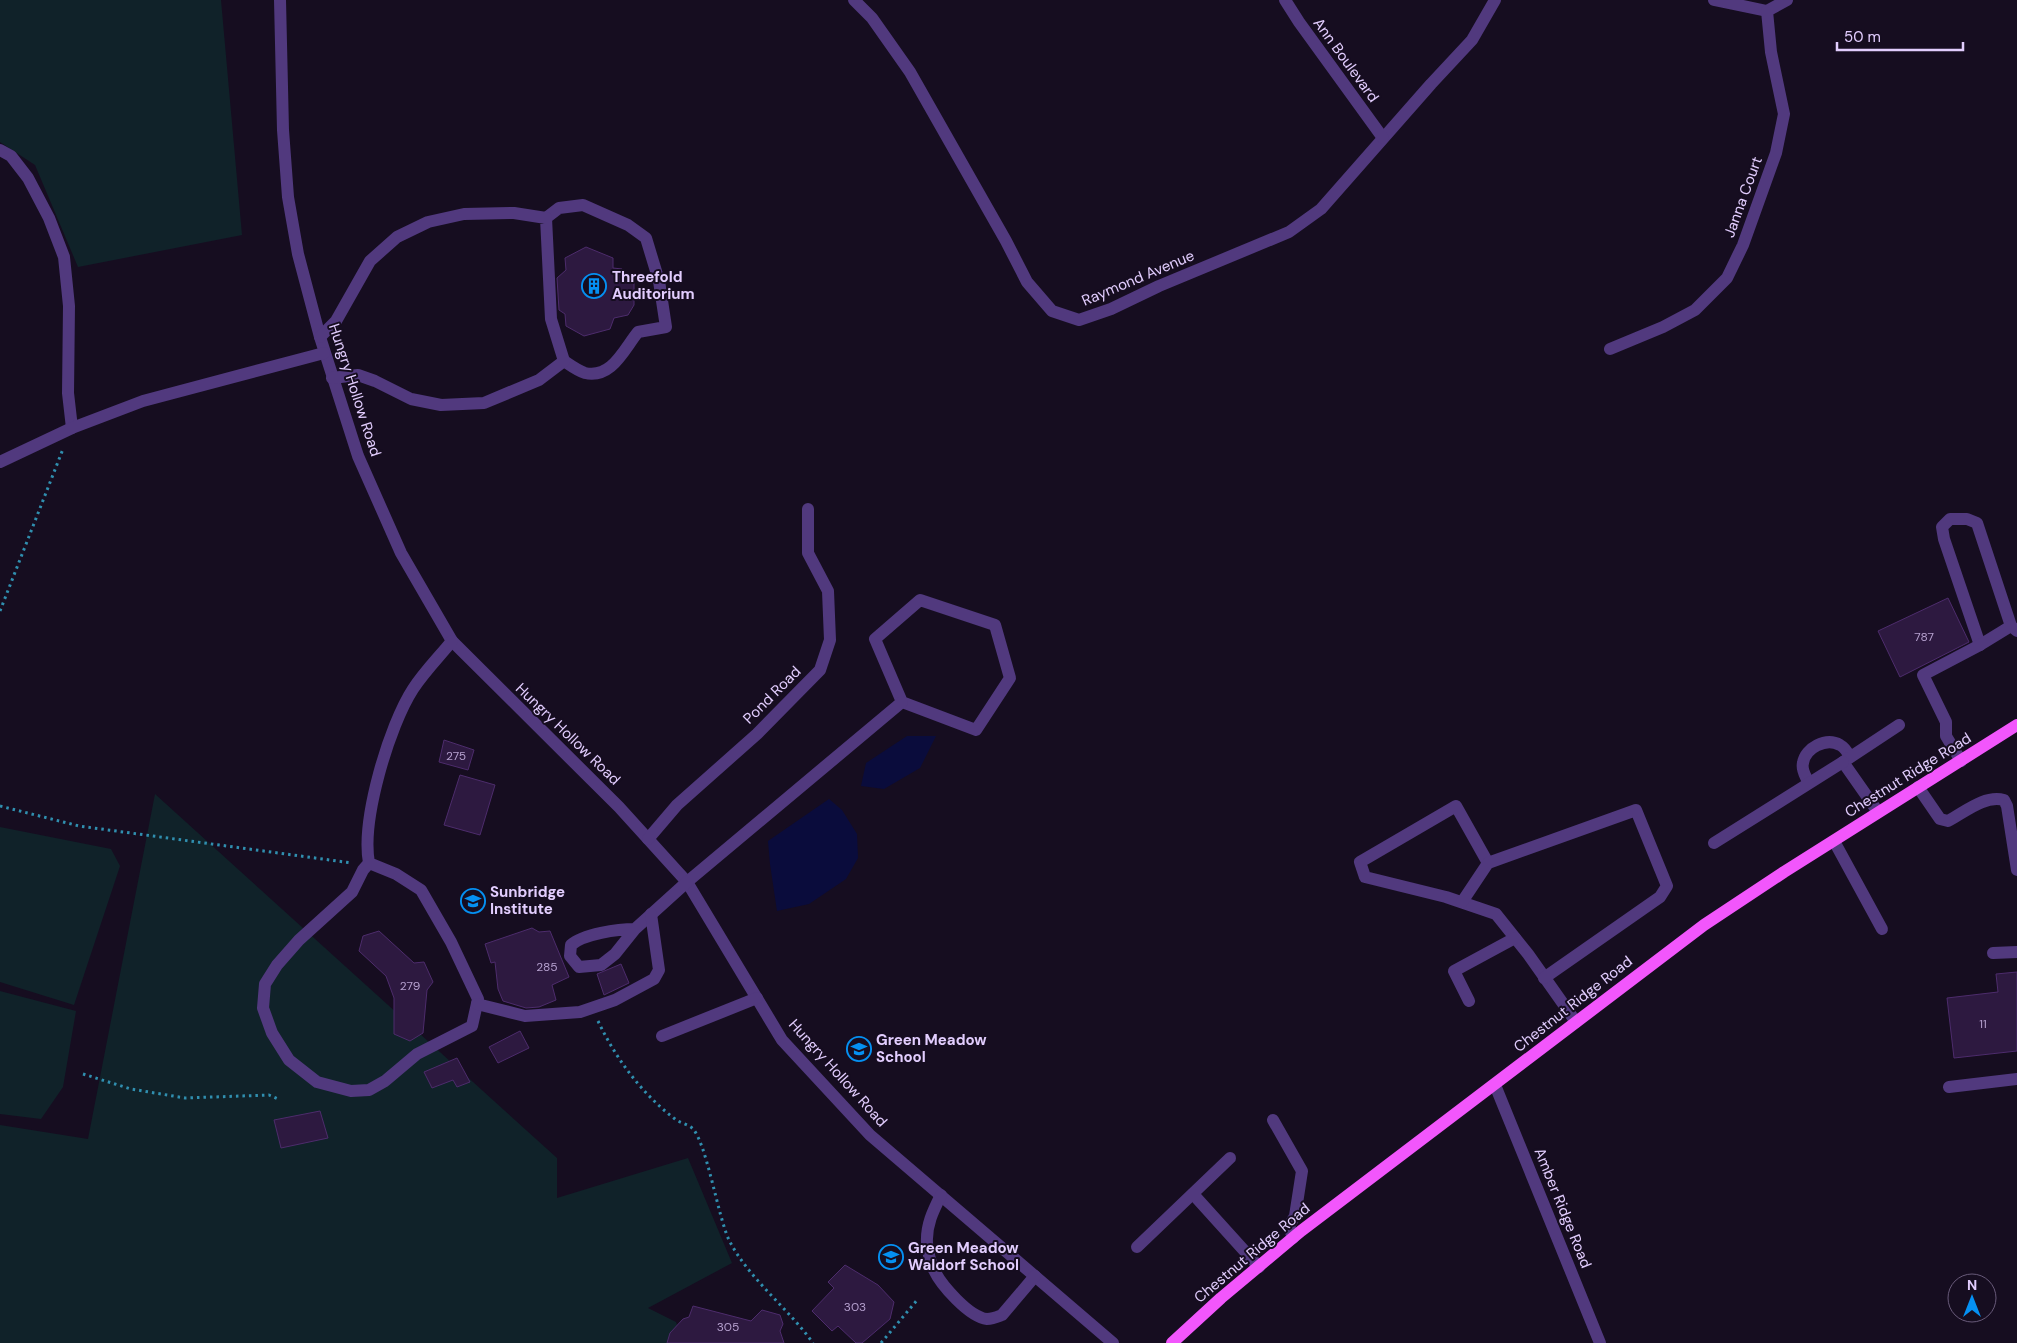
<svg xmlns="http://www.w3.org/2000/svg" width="2017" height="1343" viewBox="0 0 2017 1343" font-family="'DM Sans',sans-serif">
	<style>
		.green { fill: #102229 }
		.water { fill: #0a0c3c }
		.building { fill: #2d1940; stroke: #4d2c6c }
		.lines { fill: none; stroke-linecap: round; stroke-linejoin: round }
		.path { stroke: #308faf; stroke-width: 3; stroke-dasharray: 2.5 4; stroke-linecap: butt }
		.minor { stroke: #51397e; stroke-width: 12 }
		.major { stroke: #f256fc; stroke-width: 12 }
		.labels { text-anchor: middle; stroke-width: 4; stroke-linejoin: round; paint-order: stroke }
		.number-label { font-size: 12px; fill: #b5a0ce }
		.street-label { font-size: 15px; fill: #e2cdfe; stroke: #160d20 }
		.poi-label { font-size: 15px; font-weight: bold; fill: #e2cdfe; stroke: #160d20; text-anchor: start }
	</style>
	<rect width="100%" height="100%" fill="#160d20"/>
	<!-- green -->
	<g class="green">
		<polygon points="0,0 221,0 242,235 78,267 35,165 0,142"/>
		<polygon points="155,794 557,1158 557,1198 688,1158 732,1263 648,1308 676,1322 683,1343 0,1343 0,1125 88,1139"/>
		<polygon points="0,827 111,849 120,866 74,1005 0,982"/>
		<polygon points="0,991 76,1011 63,1087 41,1119 0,1114"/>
	</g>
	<!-- water -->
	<g class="water">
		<polygon points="907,736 936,736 920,768 884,789 861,786 866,763"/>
		<polygon points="829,799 842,810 857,834 858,858 846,879 809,904 777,911 770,864 768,841"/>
	</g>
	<!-- building -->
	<g class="building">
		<polygon points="586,247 613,258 613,268 622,269 634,280 634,305 628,315 614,318 610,329 584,336 566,326 565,314 559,310 557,278 566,270 565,258"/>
		<polygon points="1948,598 1969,642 1900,677 1878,631"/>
		<polygon points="444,740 474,750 468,770 439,762"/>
		<polygon points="460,775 495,785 480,835 444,825"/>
		<polygon points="532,928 539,932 550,931 569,977 552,985 556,1000 539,1007 526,1008 503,1001 498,989 495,962 491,963 485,944"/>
		<polygon points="379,931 414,963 424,962 433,982 427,990 423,1033 410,1041 394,1034 394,998 386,976 359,951 363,936"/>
		<polygon points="621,964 629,983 604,995 597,974"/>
		<polygon points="2017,972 2017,1051 1954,1058 1947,998 1998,992 1996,974"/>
		<polygon points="520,1031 529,1048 498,1063 489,1047"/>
		<polygon points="457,1058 470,1082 457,1087 453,1080 432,1088 424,1072"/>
		<polygon points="320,1111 328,1138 281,1148 274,1120"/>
		<polygon points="845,1265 878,1285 894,1302 890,1319 862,1343 856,1343 838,1326 832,1331 812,1311 834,1288 828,1282"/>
		<polygon points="693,1306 751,1321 762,1310 780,1315 783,1324 780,1331 784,1343 667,1343 670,1333 683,1319 689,1317"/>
	</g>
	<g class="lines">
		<!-- path -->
		<g class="path">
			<polyline points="0,611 63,449"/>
			<polyline points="0,806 79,826 352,863"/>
			<path d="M598 1021C616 1059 642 1094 675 1119 680 1123 687 1124 692 1128 706 1140 718 1217 729 1240 748 1278 788 1308 813 1343"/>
			<polyline points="83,1074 131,1089 185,1098 269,1095 278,1099"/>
			<polyline points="881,1343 918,1299"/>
		</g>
		<!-- minor -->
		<g class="minor">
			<polyline points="280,0 283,130 288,197 298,254 320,337 358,456 401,553 452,641 619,807 687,882 782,1040 870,1135 1113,1343"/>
			<polyline points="854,0 872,18 910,72 1006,241 1027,282 1052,311 1079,320 1111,309 1159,286 1289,232 1321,209 1431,84 1472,40 1495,0"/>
			<polyline points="1285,0 1299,22 1383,138"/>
			<polyline points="1714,0 1767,11"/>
			<polyline points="0,150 11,156 28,178 49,218 64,257 69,306 68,393 72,428"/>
			<path d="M546 218 559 208 583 205 628 225 646 238 659 281 666 327 638 332C624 349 612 379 585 373 578 371 570 365 564 361"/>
			<polyline points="320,337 336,321 370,261 397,237 428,222 464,214 514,213 546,218 551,319 564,361 539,380 484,403 441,405 411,399 375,381 358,375 332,378"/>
			<polyline points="1610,349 1663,327 1695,310 1727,278 1743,245 1776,153 1784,114 1771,52 1767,11 1787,0"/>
			<polyline points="0,462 72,428 143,401 324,353"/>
			<polygon points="920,600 995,625 1010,678 976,730 902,702 875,639"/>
			<polyline points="1980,645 1944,539 1942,527 1950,519 1967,519 1977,523 2011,626 2017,631"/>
			<polyline points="1961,761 1946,736 1946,722 1923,675 1980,645 2011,626"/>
			<path d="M1808 782C1806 776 1801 770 1803 763 1805 748 1826 737 1840 745 1844 747 1848 753 1850 757"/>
			<path d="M1918 787 1940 819 1948 821C1965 812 1984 795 2004 800L2007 806 2017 870"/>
			<polyline points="1878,812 1843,762 1899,725"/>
			<polyline points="648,839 677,805 757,734 820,670 830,640 828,591 808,553 808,509"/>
			<polyline points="1834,841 1882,929"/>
			<polyline points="1714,843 1843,762"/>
			<path d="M369 863 396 874 421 890 451 942 478 999 472 1026 417 1054 385 1081 369 1090 351 1091 317 1082 289 1060 272 1033 263 1008 265 984 277 965 299 940 352 892 363 870 369 863C361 820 389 726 413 689 424 672 439 657 452 641"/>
			<polyline points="1488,863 1456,806 1360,862 1365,877 1446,897 1496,914 1528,954 1576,1022"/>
			<polyline points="1462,902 1488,863 1636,810 1667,886 1660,897 1544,978"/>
			<path d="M635 929C618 929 583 934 571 945L570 956 579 967 601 965 615 954 635 929 687 882 902 702"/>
			<polyline points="1993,953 2017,952"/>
			<polyline points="1469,1001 1454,971 1515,938"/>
			<polyline points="477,1004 525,1016 580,1012 615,1000 654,979 659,970 651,914"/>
			<polyline points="662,1036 757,998"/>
			<polyline points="1495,1085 1600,1343"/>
			<polyline points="1949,1087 2017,1079"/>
			<polyline points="1273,1120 1302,1171 1295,1216 1289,1226 1293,1238"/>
			<polyline points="1193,1194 1259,1267"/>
			<path d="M941 1195C933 1211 926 1225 927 1243 928 1252 930 1262 934 1270 941 1285 969 1317 987 1319 993 1319 997 1317 1002 1315L1035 1276"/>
			<polyline points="1137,1247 1230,1158"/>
		</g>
		<!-- major -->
		<polyline class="major" points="1172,1343 1221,1298 1301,1231 1704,925 1784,872 2017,725"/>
	</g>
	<!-- icons -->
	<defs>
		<symbol id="building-ring" viewBox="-11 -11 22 22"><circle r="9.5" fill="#160d20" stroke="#0590f2" stroke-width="1.5"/><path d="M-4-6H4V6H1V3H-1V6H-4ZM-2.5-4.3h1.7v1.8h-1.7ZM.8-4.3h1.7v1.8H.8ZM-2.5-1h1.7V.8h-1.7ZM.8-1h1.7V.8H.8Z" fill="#0590f2"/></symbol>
		<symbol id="university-ring" viewBox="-11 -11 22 22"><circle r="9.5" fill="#160d20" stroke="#0590f2" stroke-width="1.5"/><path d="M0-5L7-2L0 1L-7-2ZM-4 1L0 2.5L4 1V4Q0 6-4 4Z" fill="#0590f2"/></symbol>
		<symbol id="school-ring" viewBox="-11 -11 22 22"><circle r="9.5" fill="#160d20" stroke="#0590f2" stroke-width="1.5"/><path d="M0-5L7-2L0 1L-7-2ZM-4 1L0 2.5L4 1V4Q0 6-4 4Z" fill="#0590f2"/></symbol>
	</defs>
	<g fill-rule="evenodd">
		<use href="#building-ring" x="580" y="272" width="28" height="28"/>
		<use href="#university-ring" x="459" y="887" width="28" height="28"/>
		<use href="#school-ring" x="845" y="1035" width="28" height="28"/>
		<use href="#school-ring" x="877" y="1243" width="28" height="28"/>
	</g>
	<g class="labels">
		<!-- number labels -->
		<g class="number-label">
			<text x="1924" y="641">787</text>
			<text x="456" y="760">275</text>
			<text x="547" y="971">285</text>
			<text x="410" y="990">279</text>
			<text x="1983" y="1028">11</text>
			<text x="855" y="1311">303</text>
			<text x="728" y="1331">305</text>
		</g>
		<!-- street labels -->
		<g class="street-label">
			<text transform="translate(1346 60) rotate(54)" y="5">Ann Boulevard</text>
			<text transform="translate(1743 197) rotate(-70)" y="5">Janna Court</text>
			<text transform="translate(1138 278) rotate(-23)" y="5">Raymond Avenue</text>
			<text transform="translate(355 390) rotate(72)" y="5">Hungry Hollow Road</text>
			<text transform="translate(772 695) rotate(-45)" y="5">Pond Road</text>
			<text transform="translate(568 734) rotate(44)" y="5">Hungry Hollow Road</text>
			<text transform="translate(1908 775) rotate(-32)" y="5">Chestnut Ridge Road</text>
			<text transform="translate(1573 1004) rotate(-38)" y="5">Chestnut Ridge Road</text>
			<text transform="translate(838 1073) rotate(48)" y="5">Hungry Hollow Road</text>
			<text transform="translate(1563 1208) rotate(68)" y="5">Amber Ridge Road</text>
			<text transform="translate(1252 1253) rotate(-40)" y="5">Chestnut Ridge Road</text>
		</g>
		<!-- poi labels -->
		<g class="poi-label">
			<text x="612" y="282">Threefold<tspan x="612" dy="17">Auditorium</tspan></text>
			<text x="490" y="897">Sunbridge<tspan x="490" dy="17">Institute</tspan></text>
			<text x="876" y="1045">Green Meadow<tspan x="876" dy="17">School</tspan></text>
			<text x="908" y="1253">Green Meadow<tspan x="908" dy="17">Waldorf School</tspan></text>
		</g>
	</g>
	<!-- north arrow -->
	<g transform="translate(1972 1298)"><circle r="24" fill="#160d20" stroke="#685a79"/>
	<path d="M0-4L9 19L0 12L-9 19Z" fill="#0590f2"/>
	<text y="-8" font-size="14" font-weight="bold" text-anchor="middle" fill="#e2cdfe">N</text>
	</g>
	<!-- scale -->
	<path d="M1837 42v8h126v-8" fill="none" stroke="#e2cdfe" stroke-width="2.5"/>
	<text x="1844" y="42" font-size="15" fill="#e2cdfe" stroke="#160d20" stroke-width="4" paint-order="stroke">50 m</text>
</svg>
